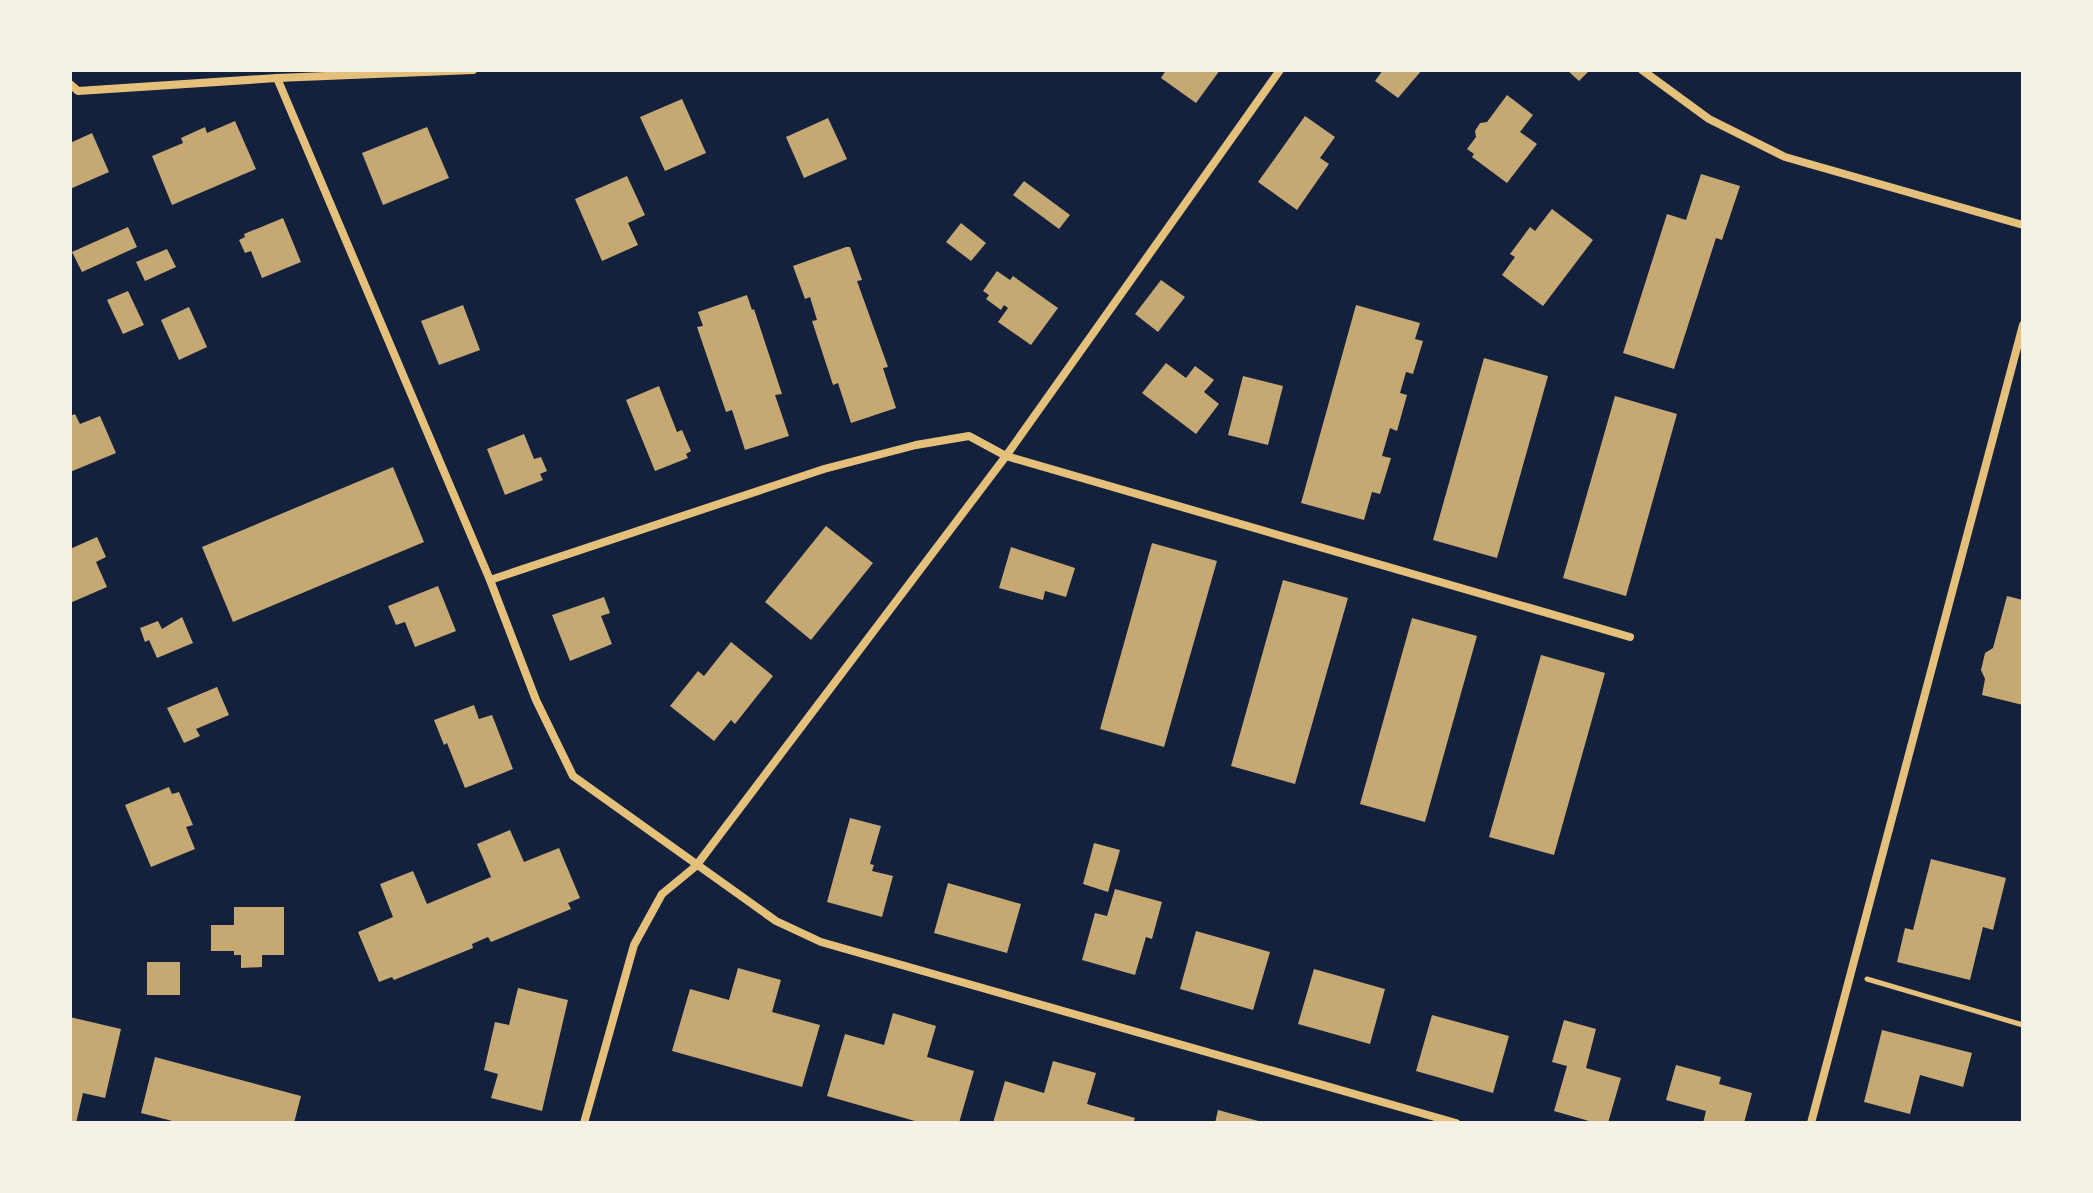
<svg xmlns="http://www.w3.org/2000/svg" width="2093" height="1193" viewBox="0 0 2093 1193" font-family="'IBM Plex Serif',serif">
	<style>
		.building { fill: #c6a872 }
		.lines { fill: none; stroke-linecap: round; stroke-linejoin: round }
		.path { stroke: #e5c07b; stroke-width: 5 }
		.minor { stroke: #e5c07b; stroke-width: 8 }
	</style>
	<rect width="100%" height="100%" fill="#14213d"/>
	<!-- building -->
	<g class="building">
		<polygon points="1166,70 1220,70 1196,103 1161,78"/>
		<polygon points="1383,70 1422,70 1398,98 1375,81"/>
		<polygon points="1567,70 1590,70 1579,81"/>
		<polygon points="1507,95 1533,115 1520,132 1537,144 1507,183 1472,157 1474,154 1467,149 1476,137 1475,131 1480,123 1487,122"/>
		<polygon points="682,99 706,153 665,171 640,117"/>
		<polygon points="1305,116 1335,137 1320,158 1329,164 1297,210 1258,182"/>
		<polygon points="828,118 847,159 804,178 786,137"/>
		<polygon points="235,121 256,169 172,205 152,156 183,143 181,138 205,127 207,133"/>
		<polygon points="427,127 449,178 383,205 362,153"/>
		<polygon points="92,133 109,172 70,189 70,143"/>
		<polygon points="1701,174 1740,186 1722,240 1716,238 1674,369 1623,353 1667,214 1686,220"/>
		<polygon points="627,176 645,215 628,223 638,245 602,261 575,199"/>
		<polygon points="1024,181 1070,215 1059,229 1013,195"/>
		<polygon points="1552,209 1593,240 1543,306 1502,275 1515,257 1510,254 1530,227 1535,231"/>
		<polygon points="283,218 301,262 262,278 251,251 245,253 239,240 245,237 244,234"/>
		<polygon points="961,223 986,243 971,261 946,242"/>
		<polygon points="128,227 137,247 82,272 72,252"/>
		<polygon points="846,247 850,247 862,280 857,281 888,367 883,368 896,408 851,423 838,383 833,385 812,321 817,320 810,297 805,299 793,266"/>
		<polygon points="167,249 176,267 145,281 136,262"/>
		<polygon points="997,271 1010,280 1013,276 1058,308 1031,345 998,322 1008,308 1004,305 1001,310 986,299 989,295 983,291"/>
		<polygon points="1161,280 1185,297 1158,332 1135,314"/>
		<polygon points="128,291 144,325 123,334 107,300"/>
		<polygon points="747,295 752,310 754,309 782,394 775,395 789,436 745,450 732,410 726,412 697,327 703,326 698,312"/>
		<polygon points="463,305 480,350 439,365 421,321"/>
		<polygon points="1356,305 1420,323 1415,339 1423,341 1413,374 1406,372 1400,393 1407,395 1397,431 1390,428 1382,456 1391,458 1380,494 1372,492 1364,520 1301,503"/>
		<polygon points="189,307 207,347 179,360 161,320"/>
		<polygon points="1484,358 1548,376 1497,558 1433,540"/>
		<polygon points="1166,363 1186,378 1195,366 1214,380 1204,392 1219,404 1196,434 1142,393"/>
		<polygon points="1243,376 1283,386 1268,445 1228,435"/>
		<polygon points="659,386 677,432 682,430 691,451 686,454 688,458 655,471 626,400"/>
		<polygon points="1615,396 1677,414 1626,596 1563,578"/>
		<polygon points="75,414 80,424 100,416 116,453 70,472 70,416"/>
		<polygon points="524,434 534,459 541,457 547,471 540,474 543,480 505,495 487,449"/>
		<polygon points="393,467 424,542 233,622 202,547"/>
		<polygon points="826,526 873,563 811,640 765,602"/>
		<polygon points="97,537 106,557 96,562 107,587 70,603 70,549"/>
		<polygon points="1152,543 1217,561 1164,747 1100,729"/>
		<polygon points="1011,547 1075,568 1066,597 1045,591 1043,600 999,588"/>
		<polygon points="1283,580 1348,598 1295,784 1231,766"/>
		<polygon points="438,586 456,631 415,647 405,622 396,625 388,606"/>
		<polygon points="2007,596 2023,600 2023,705 1982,695 1985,679 1981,670 1985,653 1993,648"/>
		<polygon points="604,597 610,613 601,616 612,644 570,661 552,615"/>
		<polygon points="182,617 193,643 157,658 149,640 145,642 140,628 158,621 162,629"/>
		<polygon points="1412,618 1477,636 1425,822 1360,804"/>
		<polygon points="731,642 773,676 735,724 731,720 714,741 670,706 698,671 704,676"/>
		<polygon points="1541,655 1605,673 1554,855 1489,837"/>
		<polygon points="217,687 229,715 196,729 200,736 184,743 167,708"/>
		<polygon points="474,705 479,719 492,715 513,769 465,788 447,743 444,745 434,720"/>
		<polygon points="169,787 172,794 179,792 193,825 186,827 195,849 151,867 125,805"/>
		<polygon points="850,818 881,826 870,864 874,865 872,871 893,876 882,917 827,902"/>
		<polygon points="510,830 524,862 559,848 580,898 568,903 571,909 491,942 488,937 472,944 473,948 394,980 392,977 379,982 358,932 393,917 380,884 413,871 427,904 491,877 477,844"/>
		<polygon points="1094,843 1120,850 1108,892 1083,884"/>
		<polygon points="1931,859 2006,878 1993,930 1983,927 1970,980 1897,962 1905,928 1913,930"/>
		<polygon points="948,883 1021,904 1007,953 934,933"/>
		<polygon points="1115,889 1162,902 1152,939 1146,937 1135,975 1082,960 1095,913 1107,916"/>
		<polygon points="234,907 284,907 284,955 262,955 262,967 241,968 241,955 234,955 234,951 211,951 211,925 234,925"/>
		<polygon points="1196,931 1270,952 1253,1010 1180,989"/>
		<rect x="147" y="962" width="33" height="33"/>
		<polygon points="738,968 781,980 772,1012 820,1025 802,1087 672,1051 690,989 729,1000"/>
		<polygon points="1314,969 1385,989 1370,1044 1298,1024"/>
		<polygon points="518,988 568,1000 542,1111 491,1098 498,1074 484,1070 495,1022 509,1025"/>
		<polygon points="893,1013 936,1026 927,1057 974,1071 959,1123 922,1123 827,1096 845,1034 884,1045"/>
		<polygon points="1432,1015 1509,1036 1493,1093 1416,1071"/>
		<polygon points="70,1017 121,1029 105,1098 83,1093 76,1123 70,1123"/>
		<polygon points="1564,1020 1596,1029 1586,1068 1621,1078 1608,1123 1596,1123 1554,1111 1567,1066 1552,1062"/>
		<polygon points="1882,1030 1972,1053 1963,1087 1920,1075 1910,1114 1864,1102"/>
		<polygon points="155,1057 301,1096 294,1123 180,1123 141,1113"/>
		<polygon points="1053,1061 1096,1073 1087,1104 1135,1118 1133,1123 993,1123 1005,1081 1044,1093"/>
		<polygon points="1676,1065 1721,1077 1719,1084 1752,1093 1744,1123 1703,1123 1706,1111 1666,1100"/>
		<polygon points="1218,1110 1262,1122 1262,1123 1215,1123"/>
	</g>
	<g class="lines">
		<!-- path -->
		<polyline class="path" points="1867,979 2023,1025"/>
		<!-- minor -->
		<g class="minor">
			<polyline points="1642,70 1709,119 1785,157 2023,225"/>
			<polyline points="277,78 490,580 536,700 573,776 776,921 821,942 1456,1123"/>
			<polyline points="70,84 78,91 277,78 473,70"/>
			<polyline points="490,580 824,469 916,445 969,436 1006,456 1630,637"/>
			<polyline points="584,1123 634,945 662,894 696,866 1006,456 1280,70"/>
			<polyline points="1811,1123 2023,325"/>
		</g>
	</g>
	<!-- border -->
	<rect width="2093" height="1193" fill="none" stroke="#f6f1e7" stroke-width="144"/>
</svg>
